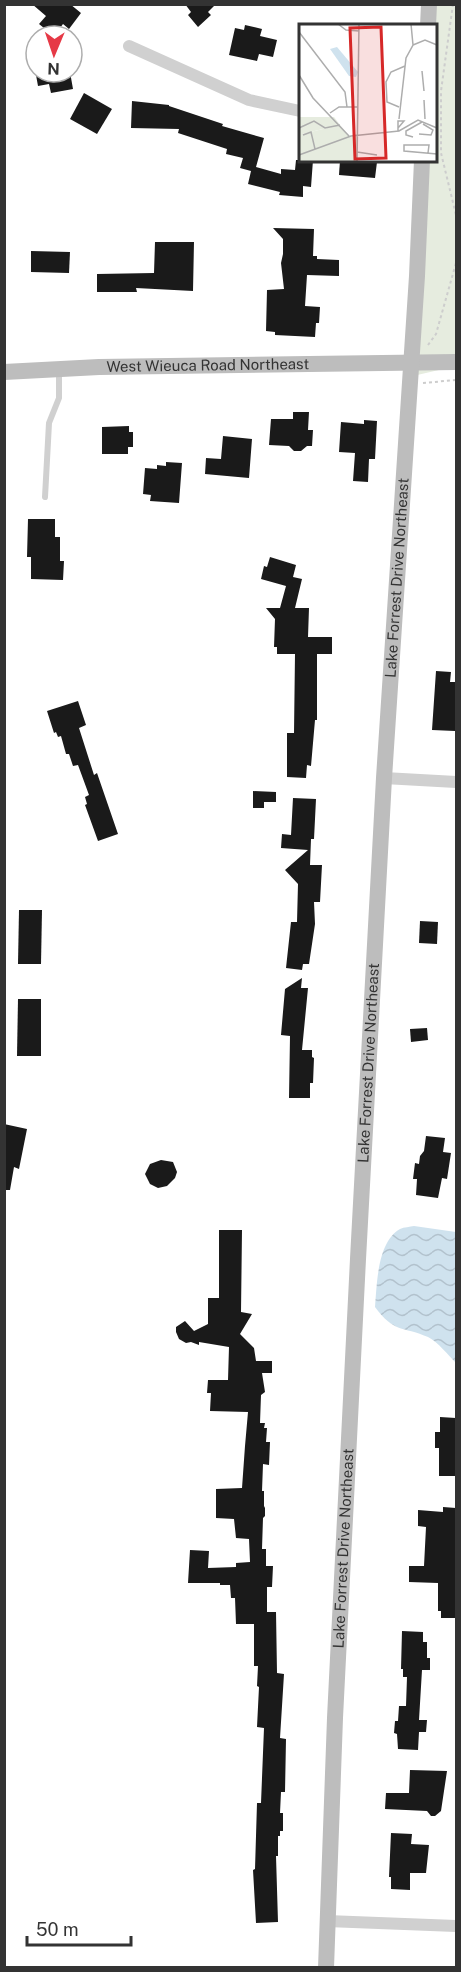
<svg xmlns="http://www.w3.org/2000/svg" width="461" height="1972" viewBox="0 0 461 1972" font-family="'Public Sans',sans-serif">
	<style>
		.green { fill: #e6ecdf }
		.water { fill: url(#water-waves) }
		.building { fill: #1a1a1a }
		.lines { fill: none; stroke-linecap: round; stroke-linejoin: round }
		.path { stroke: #cdcdcd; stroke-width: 2; stroke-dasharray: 3 3; stroke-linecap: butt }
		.lane { stroke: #d0d0d0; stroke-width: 6 }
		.street { stroke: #d0d0d0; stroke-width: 12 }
		.secondary { stroke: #bdbdbd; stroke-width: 16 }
		.labels { text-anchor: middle; stroke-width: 6; stroke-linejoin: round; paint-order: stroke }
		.street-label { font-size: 15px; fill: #333; stroke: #fff }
		.inset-road { fill: none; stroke: #adadad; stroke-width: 1.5 }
		.view { fill: #d62828; fill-opacity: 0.15; stroke: #d62828; stroke-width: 3 }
		.inset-edge { fill: none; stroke: #333; stroke-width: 3 }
	</style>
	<defs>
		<pattern id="water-waves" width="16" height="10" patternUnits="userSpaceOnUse" patternTransform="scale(1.5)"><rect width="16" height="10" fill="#cfe2ee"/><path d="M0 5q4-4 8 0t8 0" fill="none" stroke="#b2c2cd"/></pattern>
	</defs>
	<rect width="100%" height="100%" fill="#fff"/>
	<!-- green -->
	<polygon class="green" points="434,5 456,5 456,366 413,376 426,161 436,160 436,26"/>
	<!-- water -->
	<path class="water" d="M414 1226 456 1232V1363C448 1355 438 1342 428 1337 402 1326 394 1333 375 1307 377 1285 377 1242 400 1229 404 1227 410 1227 414 1226Z"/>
	<!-- building -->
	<g class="building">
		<polygon points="32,4 70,4 81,13 69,29 63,24 54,36 39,24 46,16"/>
		<polygon points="185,4 216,4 208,12 211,15 198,27 188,15 191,12"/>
		<polygon points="245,25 262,29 260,36 277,40 273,57 259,54 257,61 229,55 235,28 244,30"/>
		<polygon points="42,72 70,72 73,89 51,93 49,84 38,86 36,75"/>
		<polygon points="84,93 112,109 97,134 70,119"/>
		<polygon points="132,101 169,105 169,106 223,124 222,126 264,138 256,167 281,174 281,169 295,170 296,160 313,160 311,187 303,186 303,197 279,195 280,192 248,184 251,171 240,168 243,158 226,154 227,149 178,133 179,129 131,128"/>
		<polygon points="340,160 377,162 375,178 339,175"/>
		<polygon points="273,228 314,229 313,256 317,256 317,259 339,260 339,276 307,275 305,306 320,307 319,323 316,323 315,337 275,335 275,332 266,331 267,290 284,289 281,263 283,254 283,239"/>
		<polygon points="155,242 194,242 193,291 136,288 137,292 97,292 97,274 154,273"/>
		<polygon points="31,251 70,252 69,273 31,272"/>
		<polygon points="293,412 309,412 308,430 313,430 312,446 307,446 301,451 294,451 289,446 269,445 271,419 293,419"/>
		<polygon points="364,420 377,421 375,459 369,459 368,482 353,481 355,453 339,452 341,422 364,424"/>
		<polygon points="129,426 129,432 133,432 133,447 128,447 128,454 102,454 102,427"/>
		<polygon points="223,436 252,439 249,478 205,474 206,458 221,459"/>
		<polygon points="166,462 182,463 179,503 150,501 151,495 143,494 145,468 157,469 157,465 166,466"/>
		<polygon points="28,519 55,519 55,537 60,537 60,561 64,561 63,580 31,579 31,557 27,557"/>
		<polygon points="270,557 296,565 293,577 302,579 295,608 309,608 308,637 332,637 332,654 317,654 317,720 315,720 311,766 307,765 306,778 287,777 287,733 294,733 295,654 277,654 277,647 274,647 275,619 266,608 280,608 286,586 261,579 264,566 267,567"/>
		<polygon points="436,671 451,672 450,682 456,682 455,731 432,730"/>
		<polygon points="78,701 86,725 79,728 94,775 97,773 118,834 98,841 85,805 87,804 85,797 89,795 78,765 73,766 69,754 66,754 61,736 58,737 56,732 54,733 47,711"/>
		<polygon points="253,791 276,792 276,802 264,802 264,808 253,808"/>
		<polygon points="293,798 316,799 314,839 311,839 310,865 322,865 320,902 314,902 315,924 309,964 303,964 302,970 286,968 291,922 297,922 298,884 285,870 308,850 281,848 282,834 291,835"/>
		<polygon points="19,910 42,910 41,964 18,964"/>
		<polygon points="420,921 438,922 437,944 419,943"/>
		<polygon points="302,978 301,988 308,988 302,1050 312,1050 312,1057 314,1058 313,1083 310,1083 310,1098 289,1098 290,1036 281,1035 285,989"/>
		<polygon points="18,999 41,999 41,1056 17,1056"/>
		<polygon points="427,1028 428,1040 411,1042 410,1029"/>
		<polygon points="4,1124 27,1129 19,1169 14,1167 10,1190 4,1190"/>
		<polygon points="426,1136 445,1138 443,1152 451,1153 447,1179 442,1178 438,1198 416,1195 417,1179 413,1179 415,1163 419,1164 420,1156 424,1151"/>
		<polygon points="161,1160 173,1162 177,1172 175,1178 167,1186 158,1188 150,1184 145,1174 150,1164"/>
		<polygon points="219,1230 242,1230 241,1312 252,1314 240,1334 254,1348 256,1361 272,1361 272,1373 262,1373 265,1392 261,1395 260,1423 265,1423 264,1428 267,1428 266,1442 270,1442 269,1465 263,1464 262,1491 264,1491 264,1506 265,1508 265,1516 263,1518 262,1549 266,1549 266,1566 273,1566 272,1587 267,1587 267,1612 276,1612 277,1673 284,1674 280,1738 286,1739 285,1792 281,1792 280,1813 283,1813 283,1831 280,1831 280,1836 278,1836 278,1856 276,1856 278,1922 256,1923 253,1870 255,1869 257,1803 261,1803 264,1728 257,1727 259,1687 257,1686 258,1666 254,1666 254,1624 236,1624 235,1598 231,1598 230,1585 220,1585 220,1583 188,1583 190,1550 209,1551 208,1568 236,1567 236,1563 250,1562 249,1539 236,1538 234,1519 216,1518 216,1489 242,1488 245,1446 248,1412 210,1411 211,1393 207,1393 208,1380 228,1380 229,1347 199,1342 199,1345 191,1342 186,1343 179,1339 176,1332 176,1327 185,1321 194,1331 208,1324 208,1298 219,1298"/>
		<polygon points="440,1417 456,1418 456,1476 439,1476 439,1448 435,1448 435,1432 440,1432"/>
		<polygon points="443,1507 456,1508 456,1618 441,1618 441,1611 438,1611 438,1583 409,1582 409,1566 424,1566 426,1527 418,1526 418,1510 443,1512"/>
		<polygon points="402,1631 423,1632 423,1642 427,1642 427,1658 430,1658 430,1670 422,1670 419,1720 427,1720 426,1732 419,1732 418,1750 398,1749 397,1734 394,1733 395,1721 398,1721 399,1706 406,1706 407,1677 403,1677 403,1669 401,1669"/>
		<polygon points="410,1770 447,1771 441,1811 435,1816 431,1816 427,1811 385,1809 386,1793 409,1793"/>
		<polygon points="391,1833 412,1834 411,1844 429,1845 426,1873 410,1873 410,1890 391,1889 391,1877 389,1877"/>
	</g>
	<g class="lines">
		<!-- path -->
		<g class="path">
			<polyline points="453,4 441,91 441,153 456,215"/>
			<polyline points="428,345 436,334 456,263"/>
			<polyline points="423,383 456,380"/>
		</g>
		<!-- lane -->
		<polyline class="lane" points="45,497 49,423 59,398 59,370"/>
		<!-- street -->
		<g class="street">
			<polyline points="129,46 249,100 300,111"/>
			<polyline points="384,778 456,782"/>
			<polyline points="327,1921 456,1926"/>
		</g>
		<!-- secondary -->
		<g class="secondary">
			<polyline points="428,26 429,4"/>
			<path id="s1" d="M4 372 99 367 456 362"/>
			<path id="s2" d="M326 1968 335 1718 358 1259 384 778 417 276 422 160"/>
		</g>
	</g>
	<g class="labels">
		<!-- street labels -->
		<g class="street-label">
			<text dy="5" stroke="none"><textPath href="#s1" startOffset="204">West Wieuca Road Northeast</textPath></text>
			<text dy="5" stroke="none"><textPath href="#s2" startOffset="1392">Lake Forrest Drive Northeast</textPath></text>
			<text dy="5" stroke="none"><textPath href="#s2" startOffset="906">Lake Forrest Drive Northeast</textPath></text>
			<text dy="5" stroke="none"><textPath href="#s2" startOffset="420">Lake Forrest Drive Northeast</textPath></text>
		</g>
	</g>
	<!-- overview -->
	<g transform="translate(299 24)">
		<rect width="138" height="138" fill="#fff"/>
		<path d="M41 101 50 112 58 110V138H0L3 110Z" fill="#e6ecdf"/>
		<path d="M0 93H35L41 101 3 110 9 127 0 131Z" fill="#e6ecdf"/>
		<path d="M38 23 59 48 57 53 50 52 31 25Z" fill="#cfe2ee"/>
		<path class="inset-road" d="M39 0 47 6 60 7M0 8 46 68 48 83M114 21 126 16 138 21M123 47 125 67M0 51 14 74 50 112M125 76 126 95M100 83 88 78 87 58 92 48 106 42M31 89 40 83H59M100 95 107 34 114 21 112 0M0 104 15 97 26 104 41 101M99 104 105 97H99V107M86 109 87 128M120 110 132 111 134 106 124 100M4 111 12 108 16 125M114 113 107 111V107L123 98M58 128 78 131M129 129 130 121H105V127L138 130M0 131 52 112 100 107 119 96 138 104M58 138 60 0"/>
		<path class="view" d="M82 3 87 134 56 135 51 4Z"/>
		<rect width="138" height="138" class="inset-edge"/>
	</g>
	<!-- border -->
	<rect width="461" height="1972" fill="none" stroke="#333333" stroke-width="12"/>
	<!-- north arrow -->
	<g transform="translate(54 54) rotate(182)"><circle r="28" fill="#ffffff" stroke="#adadad" stroke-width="1.5"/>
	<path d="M0-4.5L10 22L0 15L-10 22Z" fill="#e63946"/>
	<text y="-9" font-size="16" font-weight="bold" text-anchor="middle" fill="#333333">N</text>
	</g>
	<!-- scale -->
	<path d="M27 1936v9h104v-9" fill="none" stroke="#333333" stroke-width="3"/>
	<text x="36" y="1936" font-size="18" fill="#333333" stroke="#ffffff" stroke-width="4.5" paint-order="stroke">50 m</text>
</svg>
